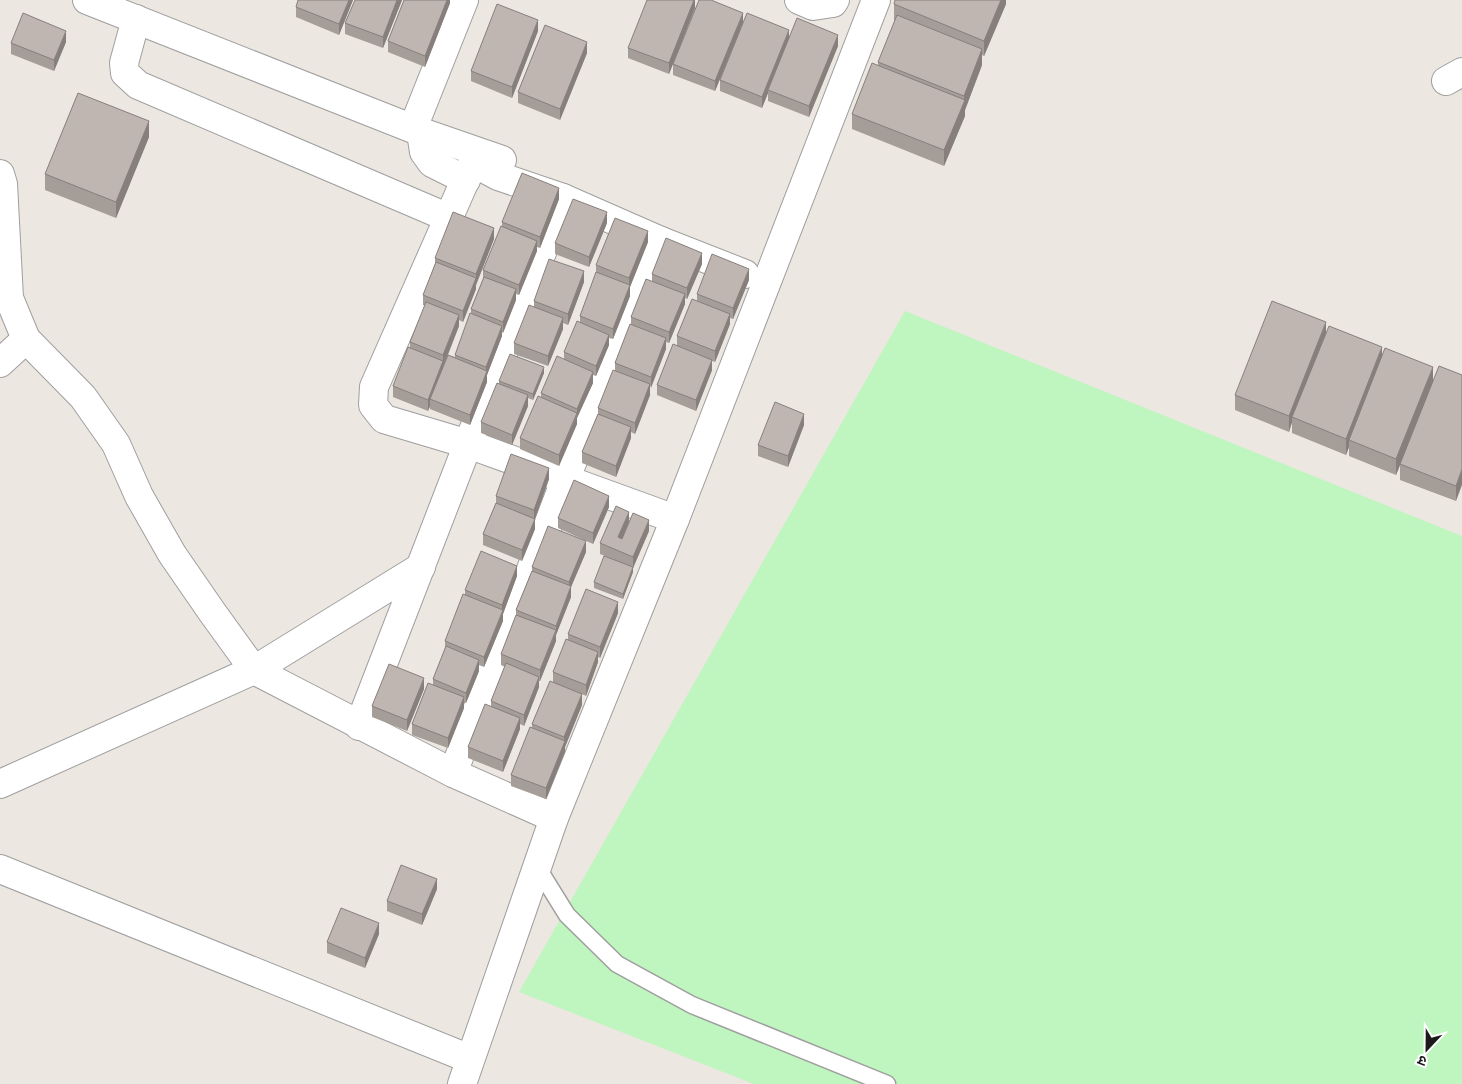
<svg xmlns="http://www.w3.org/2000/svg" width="1462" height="1084" viewBox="0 0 1462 1084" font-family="Helvetica,'Noto Sans Devanagari',sans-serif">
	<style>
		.park { fill: #bff5bf }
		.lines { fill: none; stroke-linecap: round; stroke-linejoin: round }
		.service-casing { stroke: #9f9f9f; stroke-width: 19 }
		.minor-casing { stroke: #9f9f9f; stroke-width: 30 }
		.service { stroke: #fff; stroke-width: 16 }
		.minor { stroke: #fff; stroke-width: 28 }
		.wall { fill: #a59d98 }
		.shaded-wall { fill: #867f7c }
		.building { fill: #c0b6b1; stroke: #867f7c }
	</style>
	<rect width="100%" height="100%" fill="#ece7e1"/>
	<!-- park -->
	<polygon class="park" points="905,311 1462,536 1462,1084 754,1084 519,992"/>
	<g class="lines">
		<defs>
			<polyline id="service" points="536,865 567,915 617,964 692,1005 887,1084"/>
			<g id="minor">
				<polyline points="87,0 421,132 502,160"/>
				<polyline points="799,0 813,6 833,3 835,0"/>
				<polyline points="136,19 124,63 125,73 138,85 449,218"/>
				<polyline points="1446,81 1462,72"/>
				<polyline points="413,128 464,0"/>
				<polyline points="421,132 424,152 432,163 466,180"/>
				<polyline points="0,174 3,184 9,298 26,339 0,363"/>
				<polyline points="26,339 83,397 116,444 139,496 172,554 212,612 254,670 453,773 554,818"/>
				<polyline points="675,519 468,444 384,419 373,405 374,387 471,167 483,168 498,176 563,198 661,241 745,274"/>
				<polyline points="359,726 563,198"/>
				<polyline points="453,773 566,478 661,241"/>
				<polyline points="0,784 254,670 421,567"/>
				<polyline points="0,869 470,1059"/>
				<polyline points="462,1084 554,818 675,519 876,0"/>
			</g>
		</defs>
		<!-- service casing -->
		<use href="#service" class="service-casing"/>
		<!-- minor casing -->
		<use href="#minor" class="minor-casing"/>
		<!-- service -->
		<use href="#service" class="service"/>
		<!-- minor -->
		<use href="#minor" class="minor"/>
	</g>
	<!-- wall -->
	<g class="wall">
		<polygon points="353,0 339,35 296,17 296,7"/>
		<polygon points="402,0 383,48 345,34 345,23"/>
		<polygon points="450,0 450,3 425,67 388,52 388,41"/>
		<polygon points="695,0 695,8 669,74 628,58 628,48"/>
		<polygon points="1006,0 1006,4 984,56 982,55 982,65 965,110 965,116 944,166 852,129 852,114 878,65 878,62 895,21 894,20 894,4"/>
		<polygon points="743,23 715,91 673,75 673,64"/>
		<polygon points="538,31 512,98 471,81 471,71"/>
		<polygon points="789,37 838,46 809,117 768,101 768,93 762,108 720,91 720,80"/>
		<polygon points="66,42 54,71 11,54 11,43"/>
		<polygon points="587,53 560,120 518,103 518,92"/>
		<polygon points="149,137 116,218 45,190 45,174"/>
		<polygon points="559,199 540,248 537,247 537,251 519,295 516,294 516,300 503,333 502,332 502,336 487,375 487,382 470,425 430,409 430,406 428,411 393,397 393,386 410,348 410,342 425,306 423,305 423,295 435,264 435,258 494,239 476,285 476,289 463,322 459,320 459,326 448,355 455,357 455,355 471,314 471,309 483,279 483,270 502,227 502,222"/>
		<polygon points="607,223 589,267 555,254 555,243"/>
		<polygon points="648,242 630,287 630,296 613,339 609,338 609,345 596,376 593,375 593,383 577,418 577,424 559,466 520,449 520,438 541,398 541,393 564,359 564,352 580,322 580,316 596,273 596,265"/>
		<polygon points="702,264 687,299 685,298 685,304 669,343 666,342 666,349 650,388 650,395 635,434 631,432 631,438 616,477 582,463 582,452 598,414 598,408 615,370 615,363 631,325 631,317 652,281 652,274"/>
		<polygon points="749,280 733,319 730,318 730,324 715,362 712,361 712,370 696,411 657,395 657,385 677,345 677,336 697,301 697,294"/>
		<polygon points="584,282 568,325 563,323 563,329 548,366 514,354 514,343 534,307 534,301"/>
		<polygon points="1326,333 1382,355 1433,382 1462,375 1456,501 1400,480 1400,465 1396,475 1349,456 1349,447 1346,455 1292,433 1292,422 1289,432 1235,410 1235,395"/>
		<polygon points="544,373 533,400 528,398 528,406 512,445 481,433 481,422 499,384 499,381"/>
		<polygon points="804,425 788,467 758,456 758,445"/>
		<polygon points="549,479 535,519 535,529 522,561 483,545 483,534 496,503 496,496"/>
		<polygon points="609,507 593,544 558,528 558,518"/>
		<polygon points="629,522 622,539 649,531 633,568 633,572 623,599 594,588 594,582 614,560 600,554 600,543"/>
		<polygon points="586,552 571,587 571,597 556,635 556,641 540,681 539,681 539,687 524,726 520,724 520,729 503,772 468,758 468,747 491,706 491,701 505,667 501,665 501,654 516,617 516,610 532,571 532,567"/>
		<polygon points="517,576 503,614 503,621 484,667 479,665 479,671 466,703 464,702 464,708 448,748 412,735 412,724 433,685 433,679 445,649 445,641 465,595 465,590"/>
		<polygon points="618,613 600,658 598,657 598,662 586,696 582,694 582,705 565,747 565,752 546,799 511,786 511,775 532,728 532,724 553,682 553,672 568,640 568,634"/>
		<polygon points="424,689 407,731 372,717 372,706"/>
		<polygon points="437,889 422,925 387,911 387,901"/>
		<polygon points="379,934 365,968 327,953 327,942"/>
	</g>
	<!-- shaded-wall -->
	<g class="shaded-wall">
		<polygon points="349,0 353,0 339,35 339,24"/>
		<polygon points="397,0 402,0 383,48 383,37"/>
		<polygon points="447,0 450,0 450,3 425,67 425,56"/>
		<polygon points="694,0 695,0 695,8 669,74 669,63"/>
		<polygon points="1001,0 1006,0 1006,4 984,56 984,41"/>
		<polygon points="743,13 743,23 715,91 715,81"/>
		<polygon points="538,20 538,31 512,98 512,87"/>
		<polygon points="789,30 789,40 768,90 768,93 762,108 762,97"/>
		<polygon points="66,31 66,42 54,71 54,60"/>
		<polygon points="838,35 838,46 809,117 809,106"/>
		<polygon points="587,42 587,53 560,120 560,109"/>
		<polygon points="982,49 982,65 965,110 965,116 944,166 944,150 964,102 964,96"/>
		<polygon points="149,121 149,137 116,218 116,202"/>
		<polygon points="559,188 559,199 540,248 540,237"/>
		<polygon points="607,212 607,223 589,267 589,257"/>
		<polygon points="494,228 494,239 476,285 476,274"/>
		<polygon points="648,231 648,242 630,287 630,296 613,339 613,329 629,287 629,278"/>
		<polygon points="537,241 537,251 519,295 519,285"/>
		<polygon points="702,253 702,264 687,299 687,288"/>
		<polygon points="749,269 749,280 733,319 733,308"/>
		<polygon points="584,271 584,282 568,325 568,314"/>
		<polygon points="476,278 476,289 463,322 463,311"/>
		<polygon points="516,289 516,300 503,333 503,322"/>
		<polygon points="685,294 685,304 669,343 669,332"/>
		<polygon points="730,314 730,324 715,362 715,351"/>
		<polygon points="459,315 459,326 443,366 443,355"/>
		<polygon points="563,318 563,329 548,366 548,356"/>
		<polygon points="1326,322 1326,338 1292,417 1292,422 1289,432 1289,416"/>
		<polygon points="502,326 502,336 487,375 487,382 470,425 470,415 486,373 486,367"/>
		<polygon points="609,335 609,345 596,376 596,366"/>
		<polygon points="666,338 666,349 651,388 651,377"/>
		<polygon points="1382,347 1382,363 1349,440 1349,447 1346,455 1346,439"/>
		<polygon points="712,360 712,370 696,411 696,400"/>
		<polygon points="443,361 443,372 430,399 430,406 428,411 428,400"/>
		<polygon points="544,367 544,373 533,400 533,394"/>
		<polygon points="1433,367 1433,383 1396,475 1396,459"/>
		<polygon points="593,372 593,383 577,418 577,424 559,466 559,455 577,415 577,409"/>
		<polygon points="650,384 650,395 635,434 635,423"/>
		<polygon points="528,395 528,406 512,445 512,435"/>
		<polygon points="804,414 804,425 788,467 788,456"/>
		<polygon points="631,427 631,438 616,477 616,466"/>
		<polygon points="549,468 549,479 535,519 535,529 522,561 522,550 534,520 534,510"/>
		<polygon points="1462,469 1462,485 1456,501 1456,486"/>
		<polygon points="609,496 609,507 593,544 593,533"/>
		<polygon points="629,512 629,522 618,548 618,537"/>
		<polygon points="649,520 649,531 633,568 633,572 623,599 623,594 633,567 633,557"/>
		<polygon points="586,541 586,552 571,587 571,597 556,635 556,641 540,681 540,670 556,632 556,626 569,592 569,582"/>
		<polygon points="517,566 517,576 503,614 503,621 484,667 484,657 502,613 502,605"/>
		<polygon points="618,602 618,613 600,658 600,647"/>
		<polygon points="598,652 598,662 586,696 586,685"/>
		<polygon points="479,660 479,671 466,703 466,693"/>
		<polygon points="539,677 539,687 524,726 524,715"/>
		<polygon points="424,678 424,689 407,731 407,720"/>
		<polygon points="582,694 582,705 565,747 565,752 546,799 546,788 564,742 564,737"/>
		<polygon points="464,697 464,708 448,748 448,738"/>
		<polygon points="520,718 520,729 503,772 503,761"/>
		<polygon points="437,879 437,889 422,925 422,914"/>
		<polygon points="379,923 379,934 365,968 365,958"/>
	</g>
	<!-- building -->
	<g class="building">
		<polygon points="298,0 349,0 339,24 296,7"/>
		<polygon points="355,0 397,0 383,37 345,23"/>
		<polygon points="404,0 447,0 425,56 388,41"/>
		<polygon points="647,0 694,0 669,63 628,48"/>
		<polygon points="699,0 711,0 743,13 715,81 673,64"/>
		<polygon points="895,0 1001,0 984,41 894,4"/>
		<polygon points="497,4 538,20 512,87 471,71"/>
		<polygon points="23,13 66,31 54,60 11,43"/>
		<polygon points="747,13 789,30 762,97 720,80"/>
		<polygon points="897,15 982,49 964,96 878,62"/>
		<polygon points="797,18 838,35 809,106 768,90"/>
		<polygon points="545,25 587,42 560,109 518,92"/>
		<polygon points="872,63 965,100 944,150 852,114"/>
		<polygon points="78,93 149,121 116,202 45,174"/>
		<polygon points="522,173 559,188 540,237 502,222"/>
		<polygon points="573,199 607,212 589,257 555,243"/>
		<polygon points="453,212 494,228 476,274 435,258"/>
		<polygon points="615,218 648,231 629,278 596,265"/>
		<polygon points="501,226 537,241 519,285 483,270"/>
		<polygon points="666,238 702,253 687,288 652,274"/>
		<polygon points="712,254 749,269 733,308 697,294"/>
		<polygon points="549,259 584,271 568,314 534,301"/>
		<polygon points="436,262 476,278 463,311 423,295"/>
		<polygon points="596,272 630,285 613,329 580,316"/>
		<polygon points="484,277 516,289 503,322 471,309"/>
		<polygon points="646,279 685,294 669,332 631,317"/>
		<polygon points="692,299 730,314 715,351 677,336"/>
		<polygon points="1272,301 1326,322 1289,416 1235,395"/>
		<polygon points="426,302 459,315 443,355 410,342"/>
		<polygon points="529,305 563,318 548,356 514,343"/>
		<polygon points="470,313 502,326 486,367 455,355"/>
		<polygon points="577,321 609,335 596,366 564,352"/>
		<polygon points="630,324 666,338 651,377 615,363"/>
		<polygon points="1329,326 1382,347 1346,439 1292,417"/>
		<polygon points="673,344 712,360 696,400 657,385"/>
		<polygon points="408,347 443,361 428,400 393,386"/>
		<polygon points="1385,348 1433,367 1396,459 1349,440"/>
		<polygon points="510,354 544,367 533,394 499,381"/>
		<polygon points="448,355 487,371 470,415 430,399"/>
		<polygon points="557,356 593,372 577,409 541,393"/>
		<polygon points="1439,366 1462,375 1462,469 1456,486 1400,464"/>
		<polygon points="613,370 650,384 635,423 598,408"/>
		<polygon points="497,383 528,395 512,435 481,422"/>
		<polygon points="538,396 577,413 559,455 520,438"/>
		<polygon points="775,402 804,414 788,456 758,445"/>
		<polygon points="598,414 631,427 616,466 582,452"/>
		<polygon points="511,454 549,468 534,510 496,496"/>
		<polygon points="574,480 609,496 593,533 558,518"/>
		<polygon points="496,503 535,519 522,550 483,534"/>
		<polygon points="616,506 629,512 618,537 622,539 633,513 649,520 633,557 600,543"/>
		<polygon points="548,526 586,541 569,582 532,567"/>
		<polygon points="481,551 517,566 502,605 465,590"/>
		<polygon points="604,556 633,567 623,594 594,582"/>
		<polygon points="532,571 571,586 556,626 516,610"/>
		<polygon points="586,589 618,602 600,647 568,634"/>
		<polygon points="463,594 503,610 484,657 445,641"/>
		<polygon points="516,615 556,630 540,670 501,654"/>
		<polygon points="566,639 598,652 586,685 553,672"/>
		<polygon points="446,646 479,660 466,693 433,679"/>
		<polygon points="506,663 539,677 524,715 491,701"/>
		<polygon points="389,664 424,678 407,720 372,706"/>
		<polygon points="550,681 582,694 564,737 532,724"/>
		<polygon points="428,683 464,697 448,738 412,724"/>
		<polygon points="485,704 520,718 503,761 468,747"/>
		<polygon points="530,727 565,741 546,788 511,775"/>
		<polygon points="401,865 437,879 422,914 387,901"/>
		<polygon points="341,908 379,923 365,958 327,942"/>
	</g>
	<!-- north arrow -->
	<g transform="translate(1427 1049) rotate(202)" stroke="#ffffff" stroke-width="4" paint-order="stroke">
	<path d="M0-4L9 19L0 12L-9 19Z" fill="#1b1b1b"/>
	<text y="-8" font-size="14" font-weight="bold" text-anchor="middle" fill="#1b1b1b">उ</text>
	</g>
</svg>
